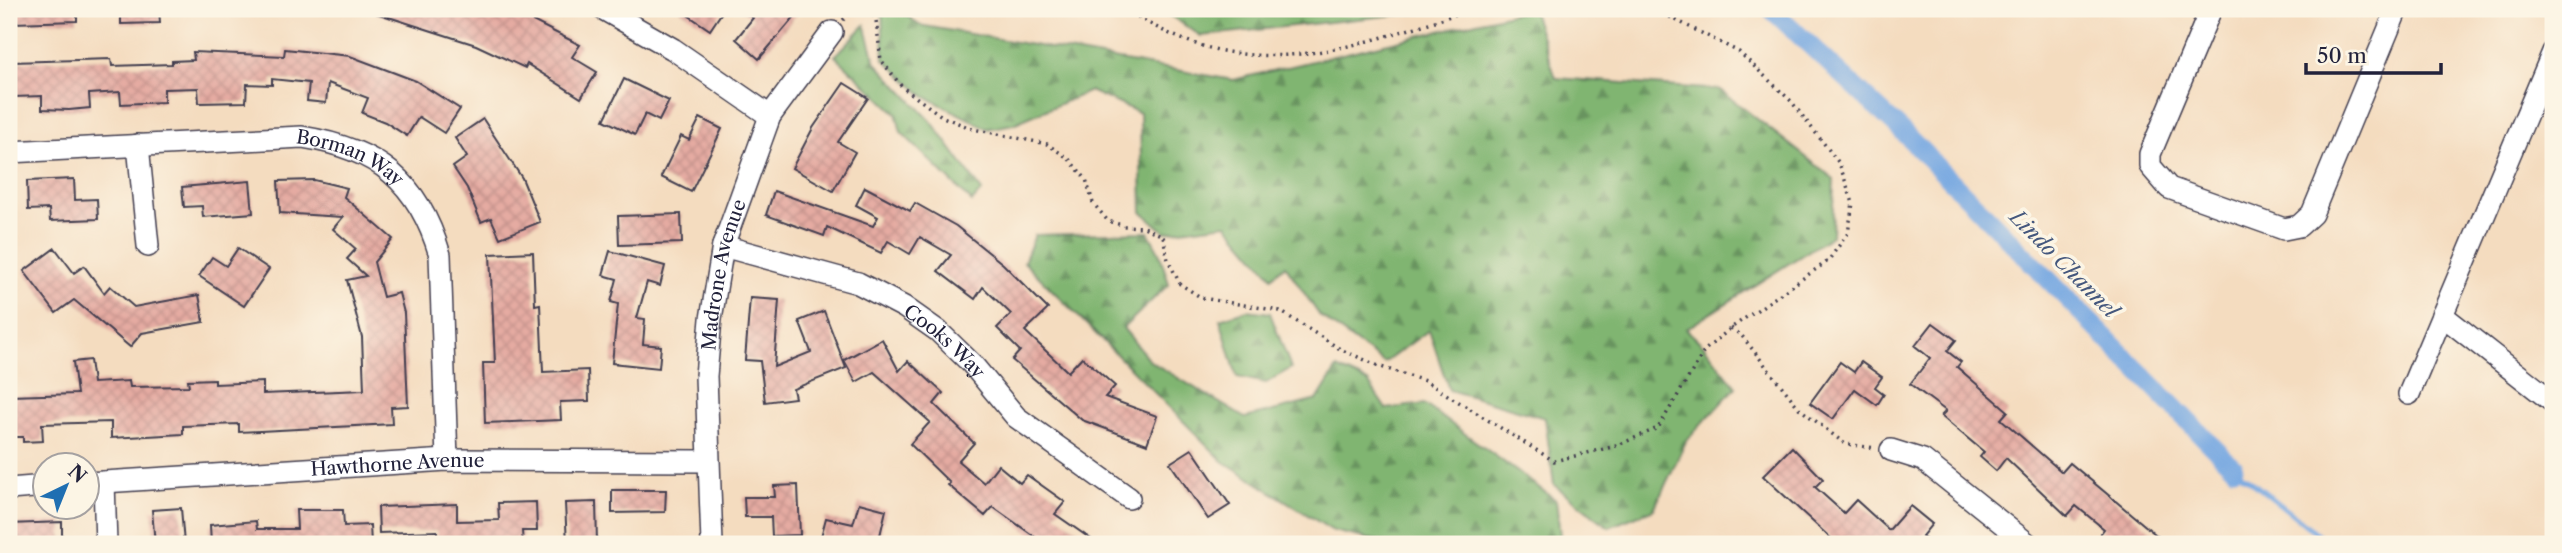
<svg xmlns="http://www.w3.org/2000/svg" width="2562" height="553" viewBox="0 0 2562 553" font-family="'Libre Caslon Text',serif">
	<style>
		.forest { fill: url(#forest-firs); stroke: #516c56; stroke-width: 2 }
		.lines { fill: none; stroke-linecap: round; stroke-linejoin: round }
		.stream { stroke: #76a7e1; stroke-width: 5 }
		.canal { stroke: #76a7e1; stroke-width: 19 }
		.building { fill: url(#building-cross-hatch) }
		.minor-casing { stroke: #423e4f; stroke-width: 24 }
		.path { stroke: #423e4f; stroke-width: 3.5; stroke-dasharray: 2 5; stroke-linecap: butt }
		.minor { stroke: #fff; stroke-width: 21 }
		.labels { text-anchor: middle; stroke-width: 7; stroke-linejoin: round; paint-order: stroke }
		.street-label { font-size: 19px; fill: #22223b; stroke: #fcf5e5 }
		.water-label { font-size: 21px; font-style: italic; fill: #44577d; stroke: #fcf5e5 }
	</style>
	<defs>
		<pattern id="forest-firs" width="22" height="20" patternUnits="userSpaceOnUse" patternTransform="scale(1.75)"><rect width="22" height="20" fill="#80b571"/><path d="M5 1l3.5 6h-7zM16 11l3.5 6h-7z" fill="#68935e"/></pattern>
		<pattern id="building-cross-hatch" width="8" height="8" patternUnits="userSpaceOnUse" patternTransform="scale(1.75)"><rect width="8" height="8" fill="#e5aba2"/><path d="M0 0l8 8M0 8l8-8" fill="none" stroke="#c4938c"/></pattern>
	</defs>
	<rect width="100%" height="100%" fill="#fcf5e5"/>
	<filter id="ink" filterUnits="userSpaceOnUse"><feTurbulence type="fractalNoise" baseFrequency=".0143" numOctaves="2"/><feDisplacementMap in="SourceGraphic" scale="14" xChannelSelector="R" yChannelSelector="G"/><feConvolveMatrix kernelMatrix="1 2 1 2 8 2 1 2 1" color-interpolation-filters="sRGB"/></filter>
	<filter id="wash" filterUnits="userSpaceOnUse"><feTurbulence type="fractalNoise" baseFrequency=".00686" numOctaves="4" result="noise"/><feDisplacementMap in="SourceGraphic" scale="28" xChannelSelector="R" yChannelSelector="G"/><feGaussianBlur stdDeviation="1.57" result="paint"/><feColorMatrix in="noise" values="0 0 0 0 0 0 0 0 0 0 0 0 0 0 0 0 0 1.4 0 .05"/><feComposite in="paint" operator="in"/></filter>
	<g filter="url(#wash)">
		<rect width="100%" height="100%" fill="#f4dcbf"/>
		<!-- forest -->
		<g class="forest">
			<polygon points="882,9 899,9 919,25 1233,80 1532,9 1556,78 1720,90 1834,179 1832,236 1686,329 1704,346 1736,387 1686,441 1654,509 1609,527 1554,485 1545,418 1449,390 1429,330 1384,363 1320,316 1285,265 1272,277 1227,224 1165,232 1142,212 1140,113 1090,91 1013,124 988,129 924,96 884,59"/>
			<polygon points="1160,9 1438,9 1441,10 1201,36"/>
			<polygon points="865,25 876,63 931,121 982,191 972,202 901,132 896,113 835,56"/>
			<polygon points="1148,232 1159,252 1169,284 1123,328 1150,361 1245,418 1317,400 1337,368 1368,382 1386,409 1424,404 1556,500 1561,544 1391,544 1333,531 1223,461 1024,262 1035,235"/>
			<polygon points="1247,310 1270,313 1291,368 1266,383 1237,377 1220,319"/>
		</g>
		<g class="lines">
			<!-- stream -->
			<polyline class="stream" points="2234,468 2330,544"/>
			<!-- canal -->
			<polyline class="canal" points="1771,9 1901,130 2234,468"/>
		</g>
		<g id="blocks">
			<!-- building -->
			<g class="building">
				<polygon points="12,9 77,9 77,21 13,23"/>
				<polygon points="121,9 159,9 160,23 121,24"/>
				<polygon points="377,9 500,9 521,19 523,16 580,45 572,57 597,72 581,98 527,64 525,68 476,45 376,13"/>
				<polygon points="679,9 724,9 710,30"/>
				<polygon points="739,9 801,9 759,59 736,39 753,18"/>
				<polygon points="285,49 350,56 416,81 460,109 444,133 419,117 407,136 385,122 362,113 368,98 328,83 326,103 307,101 309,83 272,79 272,85 247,84 246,102 199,103 198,88 164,89 164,102 121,104 120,92 89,94 90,108 69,110 42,109 42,96 13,97 12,62 111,59 112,66 172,64 172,61 194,60 193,52 284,56"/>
				<polygon points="624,79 669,101 659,121 645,114 635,135 604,120"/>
				<polygon points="844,83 868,98 838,142 855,152 833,191 792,168 813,128"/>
				<polygon points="700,118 722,129 691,192 661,177 681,136 689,140"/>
				<polygon points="483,119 522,178 540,222 500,238 491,218 481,222 467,188 453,167 467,157 455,138"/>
				<polygon points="74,179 75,200 97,199 98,219 50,221 49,209 28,210 27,181"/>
				<polygon points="314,180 347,188 344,197 393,239 374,262 383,297 399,293 404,313 408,406 391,407 392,424 239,432 239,424 183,426 183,434 111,438 111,422 42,424 43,441 23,442 23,437 9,437 9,396 77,394 73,362 90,360 93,383 129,381 130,387 189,386 188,380 215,379 215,384 263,382 263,394 364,390 362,337 347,280 366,276 347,259 356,249 333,229 343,217 280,213 278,181"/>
				<polygon points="250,181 253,213 203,217 202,206 184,207 182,187"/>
				<polygon points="865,187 910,211 915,203 956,226 1003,264 1048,309 1025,331 1068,372 1082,357 1115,386 1105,397 1157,416 1147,444 1082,420 1012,360 1020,351 997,328 1011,314 983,287 975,299 938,271 951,255 920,237 910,254 888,241 881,253 827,227 824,236 766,215 774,191 873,226 878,217 856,205"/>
				<polygon points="681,214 682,243 619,245 618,216"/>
				<polygon points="55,248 74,273 84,266 104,293 110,286 134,307 199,295 204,322 142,333 130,347 74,300 56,313 24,271"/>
				<polygon points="238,248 269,269 244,306 199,276 212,257 226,266"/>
				<polygon points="610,251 665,266 660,286 647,282 637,318 645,319 643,344 661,346 659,368 612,363 618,304 611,302 617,279 603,275"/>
				<polygon points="533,252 535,305 540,304 543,372 588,370 589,401 560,402 561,420 485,423 483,363 495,363 490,254"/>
				<polygon points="750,298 779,300 774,367 811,352 799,321 824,311 846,368 793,389 795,398 765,402 760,361 745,360"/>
				<polygon points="1933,323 1956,340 1947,351 1961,362 1957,367 2008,411 2001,419 2062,472 2070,463 2167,544 2093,544 2104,529 2076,506 2067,516 2006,458 1996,471 1980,457 1984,452 1941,416 1946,411 1910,384 1930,358 1915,346"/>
				<polygon points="882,339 899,371 908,361 943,393 934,404 974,443 958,461 984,483 998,465 1020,483 1027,475 1065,502 1055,514 1098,544 1045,544 993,507 985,516 948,485 950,483 910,444 930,422 874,372 856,382 844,360"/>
				<polygon points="1840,362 1854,372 1861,362 1882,377 1875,387 1884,394 1877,405 1855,389 1833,419 1810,403"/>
				<polygon points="1792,447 1823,479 1815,487 1844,513 1856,500 1889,530 1910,506 1932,524 1922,536 1932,544 1857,544 1850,539 1845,544 1837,544 1763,476"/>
				<polygon points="1192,449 1230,505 1208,519 1170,463"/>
				<polygon points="798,485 800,535 772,536 771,517 745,517 744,497 775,497 774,486"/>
				<polygon points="612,490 666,490 665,512 612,513"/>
				<polygon points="536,502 537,531 522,531 523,544 437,544 437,531 379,533 378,507 457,504 457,521 499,520 498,503"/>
				<polygon points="596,502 597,543 567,544 565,503"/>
				<polygon points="859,503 886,510 878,544 819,544 826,518 853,524"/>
				<polygon points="181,508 184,544 155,544 152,510"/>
				<polygon points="296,510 343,510 344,526 370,525 371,544 211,544 210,525 256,521 257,529 297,529"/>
				<polygon points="62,522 62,544 9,544 9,524"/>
			</g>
		</g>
	</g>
	<g filter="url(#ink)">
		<use href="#blocks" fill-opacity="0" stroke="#423e4f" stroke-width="2"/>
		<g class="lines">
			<defs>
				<g id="minor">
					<polyline points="603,9 673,49 770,116"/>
					<polyline points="2211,9 2150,154 2150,166 2169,188 2284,229 2299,226 2312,214 2397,9"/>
					<polyline points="138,145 148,246"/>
					<path id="s1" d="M9 152 302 137C378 149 418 181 440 255L447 460"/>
					<path id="s2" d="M723 246 858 283 904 307 938 331 972 364 1016 417 1129 498"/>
					<polyline points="2442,315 2553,402"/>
					<polyline points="2409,394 2553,52"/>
					<polyline points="1891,450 1923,460 2028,544"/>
					<polyline points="104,482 106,544"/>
					<path id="s3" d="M88 483 447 460 707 461"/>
					<polyline points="9,489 46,486"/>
					<path id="s4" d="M712 544 706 376 711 319 723 246 770 116 832 32"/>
				</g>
			</defs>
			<!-- minor casing -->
			<use href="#minor" class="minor-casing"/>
			<!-- path -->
			<g class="path">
				<polyline points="869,9 876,20 881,60 902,87 943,117 973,129 1047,144 1068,158 1086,179 1093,203 1108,221 1125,226 1144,227 1163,236 1168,260 1180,284 1202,298 1280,311 1340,349 1381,367 1425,381 1554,461 1616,446 1658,428 1705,350 1731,328 1828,261 1848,233 1853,203 1839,163 1791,101 1739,52 1654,9"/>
				<path d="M1126 9C1245 90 1348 49 1472 9"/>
				<polyline points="843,20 854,9"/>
				<polyline points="1731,328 1742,336 1799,408 1845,444 1875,448"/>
			</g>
			<!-- minor -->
			<use href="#minor" class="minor"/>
		</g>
	</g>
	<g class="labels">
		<!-- street labels -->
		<g class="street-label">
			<text dy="7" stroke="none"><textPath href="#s1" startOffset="346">Borman Way</textPath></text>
			<text dy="7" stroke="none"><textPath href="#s4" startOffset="271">Madrone Avenue</textPath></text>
			<text dy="7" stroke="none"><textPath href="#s2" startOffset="245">Cooks Way</textPath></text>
			<text dy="7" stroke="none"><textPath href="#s3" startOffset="310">Hawthorne Avenue</textPath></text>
		</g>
		<!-- water labels -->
		<g class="water-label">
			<text transform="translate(2064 264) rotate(45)" y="7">Lindo Channel</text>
		</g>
	</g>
	<!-- margin -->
	<rect width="2562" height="553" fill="none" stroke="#fcf5e5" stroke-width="35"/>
	<!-- north arrow -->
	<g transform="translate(66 486) rotate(43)"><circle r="33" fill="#fcf5e5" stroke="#a5a1a1" stroke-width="2"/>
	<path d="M0-5L12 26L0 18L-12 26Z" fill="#1f6fb2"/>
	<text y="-10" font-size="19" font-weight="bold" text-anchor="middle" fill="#22223b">N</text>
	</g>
	<!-- scale -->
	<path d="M2306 63v10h135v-10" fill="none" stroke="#22223b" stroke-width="3.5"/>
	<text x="2317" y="63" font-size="21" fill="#22223b" stroke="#fcf5e5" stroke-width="5" paint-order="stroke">50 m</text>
</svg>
